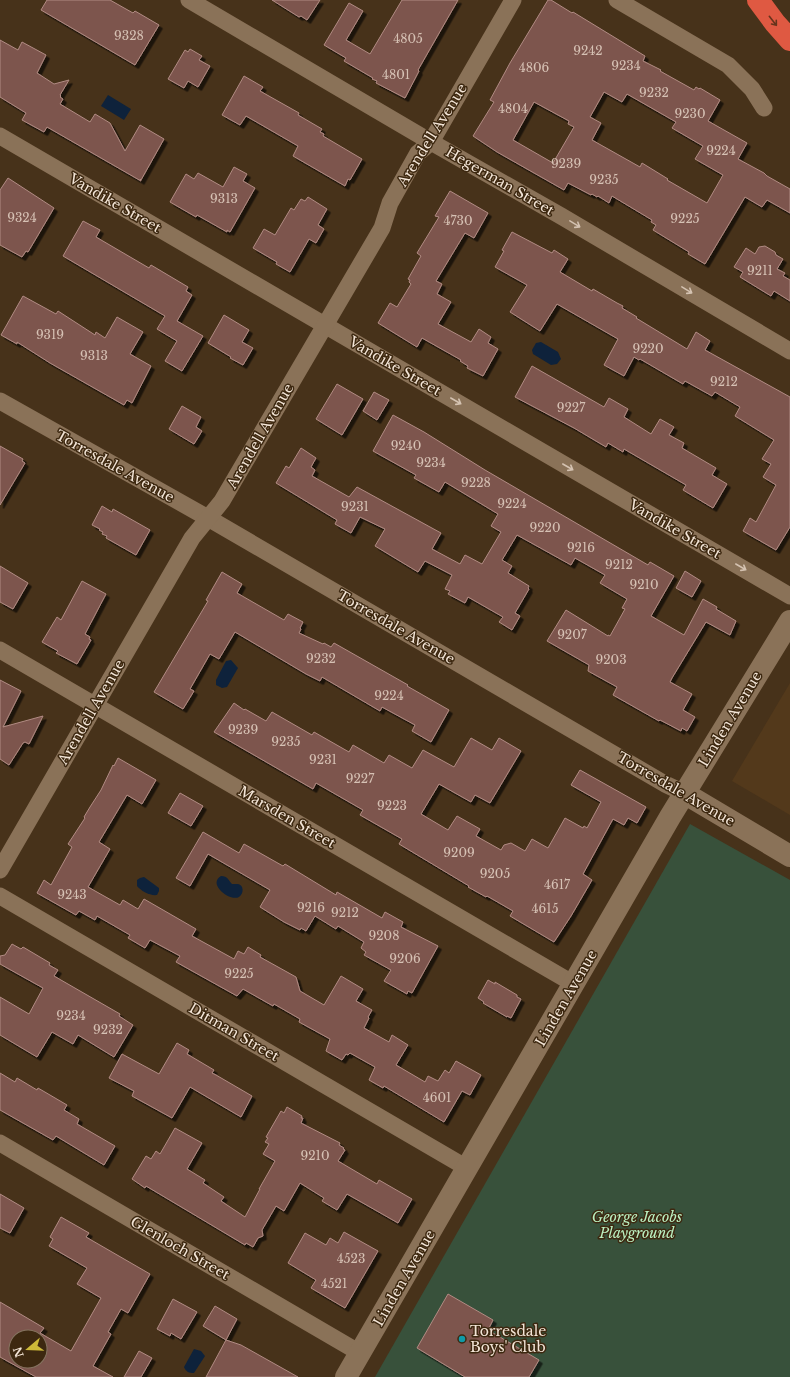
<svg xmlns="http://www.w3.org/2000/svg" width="790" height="1377" viewBox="0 0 790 1377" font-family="'Libre Baskerville',serif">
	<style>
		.built { fill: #53391b }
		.green { fill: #38513b }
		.water { fill: #0e223b }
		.building { fill: #7d554d; stroke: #b18b83; fill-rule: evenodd; filter: url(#shadow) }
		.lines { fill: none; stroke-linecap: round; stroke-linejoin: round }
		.street { stroke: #8a7258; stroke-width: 17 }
		.secondary { stroke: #8a7258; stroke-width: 22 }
		.highway { stroke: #df5942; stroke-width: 22 }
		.oneway { stroke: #66341c }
		.oneway2 { stroke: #d4c2b1 }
		.culture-dot { fill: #0f9aa8; stroke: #3d2810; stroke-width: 1.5 }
		.labels { text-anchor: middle; stroke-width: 3; stroke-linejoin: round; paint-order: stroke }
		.number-label { font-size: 12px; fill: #d6c1b4 }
		.street-label { font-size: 14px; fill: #f3e5d7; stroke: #3d2810 }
		.park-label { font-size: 14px; font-style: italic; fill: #baf0c1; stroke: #3d2810 }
		.poi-label { font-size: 14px; fill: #f3e5d7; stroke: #3d2810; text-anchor: start }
	</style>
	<defs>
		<filter id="shadow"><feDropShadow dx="3.5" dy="3.5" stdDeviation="0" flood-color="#0009"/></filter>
	</defs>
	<rect width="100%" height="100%" fill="#47321a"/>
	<!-- built -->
	<polygon class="built" points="790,683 790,815 732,781"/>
	<!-- green -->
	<polygon class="green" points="690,824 790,880 790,1377 375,1377"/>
	<!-- water -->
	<g class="water">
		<polygon points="108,95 131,109 124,120 101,106"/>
		<polygon points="541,342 558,352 561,359 557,364 551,365 533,354 532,350 536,343"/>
		<polygon points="231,660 238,668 227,687 222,688 216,685 216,680 226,661"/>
		<path d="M221 876C228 876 228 880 232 884 234 884 236 884 238 884 244 885 244 894 239 897 230 902 207 884 221 876Z"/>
		<path d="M144 877 159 888V891L157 895C150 896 141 891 137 886V880L140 878Z"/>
		<path d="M194 1349 201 1351 205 1356 194 1373C189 1373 186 1372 184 1367Z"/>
	</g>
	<!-- building -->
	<g class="building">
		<polygon points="47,0 110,0 133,13 135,11 159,25 135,65 41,10"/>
		<polygon points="272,0 320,0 307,20 301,16 299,17"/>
		<polygon points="402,0 458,0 418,70 419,71 405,98 376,83 377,81 372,79 373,78 344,61 346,58 324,45 349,3 363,11 346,40 370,54"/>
		<path d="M548 0H551L572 13 573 12 645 56 643 61 661 70 660 71 694 90 696 87 699 89 700 88 720 100 708 121 747 143 738 159 764 173 767 176 790 189V213L767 200 762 207 745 197 705 264 688 254 689 252 653 230 656 225 651 222 652 220 612 196 609 203 598 196 597 197 592 194 591 195 568 183 564 190 497 152 473 136 494 102 490 100 510 63ZM604 92 622 102 627 94 676 122 672 128 703 146 695 159 723 175 707 203 667 180 668 179 642 163 640 167 592 140 601 123 590 117ZM534 102 569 121 568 124 574 127 553 163 513 140Z"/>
		<polygon points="0,40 18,50 22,42 46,55 37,73 54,84 69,80 60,95 61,96 60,97 63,99 60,104 90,122 95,114 110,123 125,151 140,125 164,139 141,180 140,179 141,181 47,127 44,132 22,120 26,113 0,97"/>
		<polygon points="190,49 202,56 199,60 210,66 198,87 188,81 184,88 168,79 185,50 188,52"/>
		<polygon points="244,76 263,87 260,91 299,113 298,115 322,129 320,132 324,134 323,136 362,159 350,180 348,179 345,186 293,156 298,146 246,116 240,125 222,115"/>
		<polygon points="234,167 247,174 243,181 255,188 230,232 227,230 227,232 197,215 196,217 170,202 186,174 194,179 198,173 223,187"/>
		<polygon points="8,178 54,208 28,252 26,251 22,257 0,245 0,190"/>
		<polygon points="450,191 488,213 474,238 465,233 436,281 442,284 437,294 451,302 438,324 471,342 479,329 491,337 488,343 498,349 483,376 467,368 468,366 460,361 461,360 422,338 417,347 378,323 390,303 397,307 411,284 409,282 410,280 408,279 421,256 417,253 439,217 435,216"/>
		<polygon points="308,197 327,209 318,225 324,229 316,243 309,239 290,272 276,264 277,262 253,248 264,229 275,235 291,208 294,210 301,199 305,201"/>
		<polygon points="83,221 100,230 96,237 149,268 151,265 188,287 186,291 192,295 177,321 203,336 182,371 165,361 177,341 157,329 165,316 63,256"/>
		<polygon points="512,232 552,253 554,250 568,259 560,272 592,291 593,289 617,303 623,306 622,308 637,317 636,318 687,349 696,332 710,341 705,350 790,397 790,527 776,550 743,531 750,518 756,522 776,485 763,477 771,464 762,459 774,440 735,416 740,407 715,392 712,396 685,381 683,384 640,359 639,360 634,357 624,376 604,365 618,339 557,304 540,331 510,312 527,285 495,267 504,251 502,250"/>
		<polygon points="765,246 775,252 776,255 783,259 777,269 785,273 783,276 790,280 790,301 774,291 771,296 740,277 743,272 734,267 746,248 755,254 759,247"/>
		<polygon points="23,296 56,314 58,311 95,335 96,332 105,338 117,317 143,332 130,354 151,366 132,403 127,400 124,405 50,363 17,342 17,344 1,335"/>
		<polygon points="224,315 249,330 242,342 253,348 243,365 230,358 231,357 208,343"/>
		<polygon points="532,366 604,407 609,398 628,409 624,417 651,434 660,419 674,427 669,435 684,443 682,448 716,468 712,475 727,484 713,508 683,490 686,485 624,449 623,452 608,443 606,447 574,428 515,397"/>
		<polygon points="337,384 363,399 342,435 316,419"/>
		<polygon points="374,392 389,400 377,420 363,411"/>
		<polygon points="182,406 201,417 196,427 202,431 194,444 169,429"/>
		<polygon points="393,415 424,432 485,470 648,565 650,562 674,576 651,616 684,635 703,599 717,607 716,609 736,621 730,635 706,622 672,678 670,682 692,694 683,710 695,717 687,731 682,728 681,731 660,720 659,721 613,695 617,687 588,671 589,665 547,641 566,610 608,636 608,635 610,636 625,609 622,608 627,599 600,583 605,575 575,558 571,565 517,535 502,560 512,566 508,573 529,586 528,588 529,589 515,613 520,616 512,630 499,622 503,617 468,597 465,603 448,594 450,591 445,589 452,575 425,561 418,572 375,546 385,529 360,517 351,533 335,524 337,520 276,483 286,466 289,468 301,448 316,458 311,467 315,470 312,476 349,497 357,487 441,533 432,549 460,564 465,555 482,564 501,532 491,526 498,514 445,482 439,492 414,478 416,475 373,451"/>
		<polygon points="0,446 23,459 22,461 25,463 0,505"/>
		<polygon points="102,506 112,512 113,509 150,530 136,555 106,538 107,536 102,534 103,532 99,530 100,529 92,525"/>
		<polygon points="0,566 28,583 13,609 0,602"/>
		<polygon points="685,571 701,581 692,597 676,588"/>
		<polygon points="222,572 242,584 237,593 284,620 288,614 303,622 300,628 301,629 299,633 323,644 324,643 331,647 334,643 408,685 407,686 449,710 431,742 412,731 415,725 382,707 380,711 322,677 320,681 306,674 235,632 219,659 210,654 190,689 194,691 183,709 154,692 208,601 206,600"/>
		<polygon points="82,581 106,594 85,634 90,637 89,639 91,640 77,664 56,653 58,651 42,642 57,617 61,620"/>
		<polygon points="0,680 21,691 3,727 43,716 29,744 25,742 23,743 9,765 0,759"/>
		<polygon points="234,703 244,710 245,709 266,721 272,712 312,735 314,732 349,752 353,745 384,763 389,755 412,768 423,750 454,767 471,738 492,750 499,738 521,751 490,803 475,795 471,802 439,784 421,814 448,830 457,816 480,829 476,836 501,850 504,845 511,843 525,851 532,839 548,848 565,818 583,828 584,826 587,828 601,802 571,785 580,770 646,807 637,823 628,818 624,825 613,819 583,874 592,880 571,916 554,942 510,916 513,911 487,896 486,897 468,887 469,886 399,844 402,839 360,815 363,810 316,783 313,789 214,732"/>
		<polygon points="118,758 156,780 142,804 127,795 99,842 110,849 88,887 120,905 123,900 138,909 144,899 196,929 192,936 234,959 238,951 244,954 248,947 261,955 260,957 296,977 300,991 324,1005 341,976 363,989 356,1001 372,1010 368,1017 369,1018 364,1028 389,1042 392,1035 408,1045 396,1065 425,1082 428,1076 438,1081 445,1070 449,1073 456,1061 481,1075 470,1095 462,1091 444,1122 384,1086 383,1088 369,1080 375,1067 350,1053 348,1055 346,1054 342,1060 326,1051 330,1039 299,1022 300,1019 274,1004 273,1006 243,989 237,996 176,962 180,956 150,940 145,948 128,938 130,935 97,916 95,920 79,911 76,915 37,893 44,880 51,885 72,847 68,844 85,818 84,817 90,807 101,790 113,765 114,766"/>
		<polygon points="180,793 203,806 191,826 168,813"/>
		<polygon points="203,832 239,853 244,844 283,866 285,864 336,895 337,892 382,918 385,912 403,922 401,927 438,946 412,993 408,991 407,994 384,981 391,970 364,955 366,952 361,948 364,942 338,926 336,929 315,916 306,931 301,928 300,930 284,922 260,907 270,890 208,854 190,886 176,878"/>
		<polygon points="12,944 21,949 23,947 50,963 49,965 58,970 54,976 120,1014 119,1016 133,1025 114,1057 78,1035 73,1044 52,1032 37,1057 0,1035 0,997 29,1014 43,988 0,964 0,956 5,955"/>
		<polygon points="488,980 495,984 495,982 517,995 517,997 521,999 511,1018 507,1016 507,1017 483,1003 484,1002 478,998"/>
		<polygon points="177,1043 189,1050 187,1054 214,1070 212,1073 216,1075 252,1096 241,1117 190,1087 172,1118 132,1096 134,1091 109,1078 122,1054 159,1074"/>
		<polygon points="0,1073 15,1082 17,1078 37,1090 38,1088 67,1105 64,1110 79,1119 77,1124 115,1146 104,1165 56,1136 53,1140 0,1110"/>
		<polygon points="287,1107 302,1116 301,1118 303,1118 301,1123 340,1143 339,1145 344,1148 343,1149 345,1150 338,1161 377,1184 379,1180 412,1199 398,1223 347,1194 337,1210 322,1201 324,1198 300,1183 284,1211 276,1206 262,1230 263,1236 258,1238 253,1247 246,1243 245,1245 146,1186 145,1188 132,1179 146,1156 151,1159 156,1151 160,1154 175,1128 202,1143 187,1169 205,1180 203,1183 224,1197 221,1201 245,1217 260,1189 259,1189 275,1161 263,1154 269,1144 265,1142 268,1138 266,1137 281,1111 284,1113"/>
		<polygon points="0,1194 24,1208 10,1233 0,1228"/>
		<path d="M61 1217 89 1233 86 1237 150 1274 128 1313 121 1309 108 1332 111 1334 93 1366 113 1377H36L0 1357V1302L44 1328 40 1333 71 1351 101 1298 77 1284 87 1268 49 1246 53 1239 50 1237ZM16 1337H40V1361H16Z"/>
		<polygon points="344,1232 378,1251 345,1308 311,1288 316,1280 288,1263 305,1233 326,1245 330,1238 338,1243"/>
		<polygon points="448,1294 493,1320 488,1330 539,1360 529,1377 465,1377 417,1348"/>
		<polygon points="173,1299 197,1312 181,1339 171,1333 170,1336 157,1329"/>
		<polygon points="215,1306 237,1319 226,1340 203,1326"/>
		<polygon points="226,1340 241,1345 298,1377 206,1377"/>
		<polygon points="139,1351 152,1358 141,1377 124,1377"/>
	</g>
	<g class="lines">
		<!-- street -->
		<g class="street">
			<polyline points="189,0 431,142 561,216 790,351"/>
			<polyline points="617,0 728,65 752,89 764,108"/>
			<polyline points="0,136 790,596"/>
			<polyline points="0,401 208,518 665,784 684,793"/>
			<polyline points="0,650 574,984"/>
			<polyline points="0,870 192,538 222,501 382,228 390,203 418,153 431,142 513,0"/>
			<polyline points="0,896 467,1168"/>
			<polyline points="0,1143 360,1353"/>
		</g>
		<!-- secondary -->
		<g class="secondary">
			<polyline points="684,793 790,856"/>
			<polyline points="346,1377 670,817 790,621"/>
		</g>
		<!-- highway -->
		<polyline class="highway" points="758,0 775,23 790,40"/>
	</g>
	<!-- one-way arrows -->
	<defs><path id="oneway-shaft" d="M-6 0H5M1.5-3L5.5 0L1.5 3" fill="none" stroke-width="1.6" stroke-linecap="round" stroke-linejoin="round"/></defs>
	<use class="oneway" href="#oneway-shaft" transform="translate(773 21) rotate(52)"/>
	<g class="oneway2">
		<use href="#oneway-shaft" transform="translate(575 224) rotate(31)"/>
		<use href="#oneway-shaft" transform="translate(687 290) rotate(31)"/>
		<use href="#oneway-shaft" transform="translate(456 401) rotate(30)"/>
		<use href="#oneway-shaft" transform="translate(568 467) rotate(30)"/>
		<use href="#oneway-shaft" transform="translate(741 567) rotate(30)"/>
	</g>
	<!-- markers -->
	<circle class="culture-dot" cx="462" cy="1339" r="4"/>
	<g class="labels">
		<!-- number labels -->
		<g class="number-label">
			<text x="129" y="40">9328</text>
			<text x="408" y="43">4805</text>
			<text x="588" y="55">9242</text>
			<text x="626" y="70">9234</text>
			<text x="534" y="72">4806</text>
			<text x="396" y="79">4801</text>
			<text x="654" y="97">9232</text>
			<text x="513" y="113">4804</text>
			<text x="690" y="118">9230</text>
			<text x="721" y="155">9224</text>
			<text x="566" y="168">9239</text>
			<text x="604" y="184">9235</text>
			<text x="224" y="203">9313</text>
			<text x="22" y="222">9324</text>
			<text x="685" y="223">9225</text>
			<text x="458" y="225">4730</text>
			<text x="760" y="275">9211</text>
			<text x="50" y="339">9319</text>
			<text x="648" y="353">9220</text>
			<text x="94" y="360">9313</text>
			<text x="724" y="386">9212</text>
			<text x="571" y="412">9227</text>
			<text x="406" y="450">9240</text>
			<text x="431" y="467">9234</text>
			<text x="476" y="487">9228</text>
			<text x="512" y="508">9224</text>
			<text x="355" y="511">9231</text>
			<text x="545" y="532">9220</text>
			<text x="581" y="552">9216</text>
			<text x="619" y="569">9212</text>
			<text x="644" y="589">9210</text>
			<text x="572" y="639">9207</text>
			<text x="321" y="663">9232</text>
			<text x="611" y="664">9203</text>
			<text x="389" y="700">9224</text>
			<text x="243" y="734">9239</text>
			<text x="286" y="746">9235</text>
			<text x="323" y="764">9231</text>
			<text x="360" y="783">9227</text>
			<text x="392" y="810">9223</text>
			<text x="459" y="857">9209</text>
			<text x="495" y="878">9205</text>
			<text x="557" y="889">4617</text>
			<text x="72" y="899">9243</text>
			<text x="311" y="912">9216</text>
			<text x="545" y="913">4615</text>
			<text x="345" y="917">9212</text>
			<text x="384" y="940">9208</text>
			<text x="405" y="963">9206</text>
			<text x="239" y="978">9225</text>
			<text x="71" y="1020">9234</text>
			<text x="108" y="1034">9232</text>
			<text x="437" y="1102">4601</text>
			<text x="315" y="1160">9210</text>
			<text x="351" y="1263">4523</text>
			<text x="334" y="1288">4521</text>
		</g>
		<!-- street labels -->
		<g class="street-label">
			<text transform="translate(432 135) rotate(-58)" y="5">Arendell Avenue</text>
			<text transform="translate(500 181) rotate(30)" y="5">Hegerman Street</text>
			<text transform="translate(115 203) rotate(30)" y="5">Vandike Street</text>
			<text transform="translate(395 366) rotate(30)" y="5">Vandike Street</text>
			<text transform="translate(260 436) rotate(-60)" y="5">Arendell Avenue</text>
			<text transform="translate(115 466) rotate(29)" y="5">Torresdale Avenue</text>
			<text transform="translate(675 529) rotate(30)" y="5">Vandike Street</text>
			<text transform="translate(396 627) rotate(30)" y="5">Torresdale Avenue</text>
			<text transform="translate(91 712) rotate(-60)" y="5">Arendell Avenue</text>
			<text transform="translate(730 719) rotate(-59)" y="5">Linden Avenue</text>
			<text transform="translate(676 789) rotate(30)" y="5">Torresdale Avenue</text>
			<text transform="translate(287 817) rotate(30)" y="5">Marsden Street</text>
			<text transform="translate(566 998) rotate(-60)" y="5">Linden Avenue</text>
			<text transform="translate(234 1032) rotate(30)" y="5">Ditman Street</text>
			<text transform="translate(180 1248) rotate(30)" y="5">Glenloch Street</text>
			<text transform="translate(404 1278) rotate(-60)" y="5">Linden Avenue</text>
		</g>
		<!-- park labels -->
		<g class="park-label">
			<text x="637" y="1222">George Jacobs<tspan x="637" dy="16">Playground</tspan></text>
		</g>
		<!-- poi labels -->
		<g class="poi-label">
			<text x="470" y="1336">Torresdale<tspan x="470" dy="16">Boys' Club</tspan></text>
		</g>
	</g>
	<!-- north arrow -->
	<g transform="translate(28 1349) rotate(251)"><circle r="19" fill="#3d2810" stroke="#867460"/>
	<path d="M0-3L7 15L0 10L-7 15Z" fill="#cdb938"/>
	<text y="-6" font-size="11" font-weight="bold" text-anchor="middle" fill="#f3e5d7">N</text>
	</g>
</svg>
